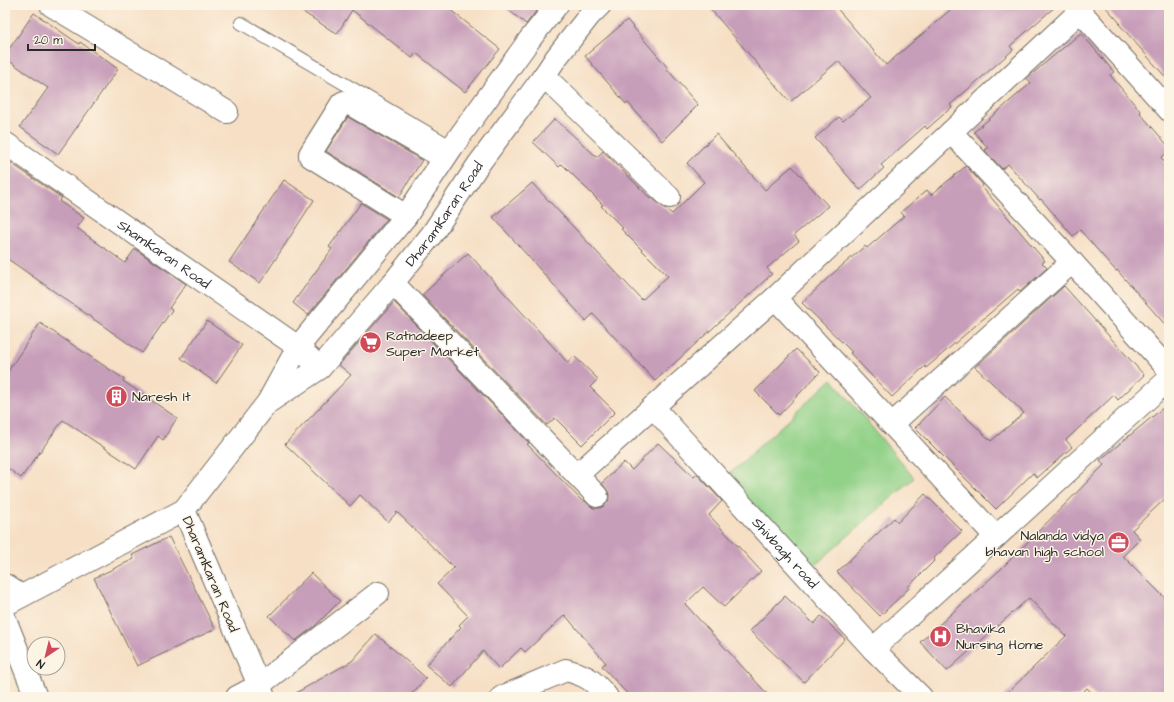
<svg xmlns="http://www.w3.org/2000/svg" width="1174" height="702" viewBox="0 0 1174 702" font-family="'Architects Daughter',sans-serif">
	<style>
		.green { fill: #91d188; stroke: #5e7e5a }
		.building { fill: #c79eba }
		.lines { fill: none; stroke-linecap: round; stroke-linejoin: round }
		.service-casing { stroke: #726a61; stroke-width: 14 }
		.minor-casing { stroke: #726a61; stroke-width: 24 }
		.tertiary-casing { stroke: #726a61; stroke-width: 24 }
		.service { stroke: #fff; stroke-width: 12 }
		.minor { stroke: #fff; stroke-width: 22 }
		.tertiary { stroke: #fff; stroke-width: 22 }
		.labels { text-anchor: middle; stroke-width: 3; stroke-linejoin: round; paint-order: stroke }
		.street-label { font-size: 14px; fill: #2b2b2b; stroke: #fcf5e5 }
		.poi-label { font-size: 14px; fill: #2b2b2b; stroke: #fcf5e5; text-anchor: start }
	</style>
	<rect width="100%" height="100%" fill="#fcf5e5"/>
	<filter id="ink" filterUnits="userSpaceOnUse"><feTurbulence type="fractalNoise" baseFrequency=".025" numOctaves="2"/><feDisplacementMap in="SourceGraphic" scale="8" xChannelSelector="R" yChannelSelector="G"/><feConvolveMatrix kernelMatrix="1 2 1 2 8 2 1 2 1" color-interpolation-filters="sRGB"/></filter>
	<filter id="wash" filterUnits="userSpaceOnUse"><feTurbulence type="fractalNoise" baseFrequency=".012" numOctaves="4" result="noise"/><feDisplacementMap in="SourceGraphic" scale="16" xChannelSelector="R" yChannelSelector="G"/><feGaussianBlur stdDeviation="0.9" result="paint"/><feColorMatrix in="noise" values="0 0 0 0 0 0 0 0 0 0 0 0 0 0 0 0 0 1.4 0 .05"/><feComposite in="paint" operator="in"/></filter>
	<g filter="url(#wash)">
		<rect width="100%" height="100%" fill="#f6dfc5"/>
		<!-- green -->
		<polygon class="green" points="832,379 914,478 806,573 724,479"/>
		<g id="blocks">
			<!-- building -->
			<g class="building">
				<polygon points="292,5 444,5 500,49 465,92 416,53 412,58 352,10 337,34"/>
				<polygon points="502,5 541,5 526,24"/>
				<polygon points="707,5 834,5 886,65 956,5 1057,5 1010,46 1013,50 950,105 952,107 927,129 925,126 881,165 884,168 860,190 815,138 839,117 843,121 871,98 838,61 790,102"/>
				<polygon points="1104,5 1169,5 1169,81 1119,24 1120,23"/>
				<polygon points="34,13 79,44 80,42 118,69 58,154 20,127 48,88 5,58 5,55"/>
				<polygon points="627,20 668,68 667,69 698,105 662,141 628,103 626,104 585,56"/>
				<polygon points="1081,33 1114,72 1110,75 1141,112 1140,113 1169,147 1169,151 1161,158 1169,167 1169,329 1117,270 1116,271 1080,230 1073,236 1041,199 1040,200 1008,164 1002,169 985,150 988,148 974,132 1031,83 1027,78"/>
				<polygon points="348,117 422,160 399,197 326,151"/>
				<polygon points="555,119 597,157 603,151 651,199 652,198 672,214 704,182 687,163 716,134 765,190 792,166 828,206 794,235 799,241 767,268 772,274 655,381 593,314 586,321 493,217 532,183 642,300 668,276 621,229 623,228 601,206 603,205 562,164 559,167 533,142"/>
				<polygon points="5,159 62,198 59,201 84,218 77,228 125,263 135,249 186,284 169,308 172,310 142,353 5,257"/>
				<polygon points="966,166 983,185 982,187 1045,261 1042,263 1047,268 1020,292 1018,289 926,368 925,366 892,397 850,353 852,352 802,303 830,276 865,246 867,248 904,216 901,212 927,190 931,195"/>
				<polygon points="284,180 314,200 260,283 229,262"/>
				<polygon points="361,203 387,219 308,315 293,303 332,249 329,247"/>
				<polygon points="468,253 568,363 574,356 598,379 590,387 615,412 582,445 555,418 547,425 422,295"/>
				<polygon points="1064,286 1144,375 1118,400 1114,395 1066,440 1072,447 1037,478 1033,473 996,509 915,428 945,397 991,441 1024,413 975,367"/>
				<polygon points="394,302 529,443 527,444 583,502 584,500 593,508 600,508 605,505 609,500 609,493 602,483 624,462 632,470 658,443 694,477 697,474 722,501 709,515 761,571 724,607 703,587 685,604 770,697 630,697 602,666 606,663 565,615 525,652 521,648 499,669 483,651 452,687 426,665 461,627 459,625 468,616 437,584 454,568 397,512 388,522 360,495 350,506 285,444 351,375 339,365"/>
				<polygon points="207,321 242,345 216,383 181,358"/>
				<polygon points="40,323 124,379 123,381 177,418 163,440 158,436 136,469 63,420 21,478 5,466 5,376"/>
				<polygon points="796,349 820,372 779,415 755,391"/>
				<polygon points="1169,403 1169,495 1132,530 1140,539 1123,556 1169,602 1169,697 1096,697 1087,688 1078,697 1003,697 1066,636 1029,598 947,671 920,642 1001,569 1104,465 1100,460"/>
				<polygon points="925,494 962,531 934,558 935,560 908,587 909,588 880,616 837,572 894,518 898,522"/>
				<polygon points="169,537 215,629 137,666 94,578 134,559 132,555"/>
				<polygon points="311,573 340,601 315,626 295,641 269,616"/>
				<polygon points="785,596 814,624 821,616 845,639 804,682 750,631"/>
				<polygon points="376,634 426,678 409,697 289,697 352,661"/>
			</g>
		</g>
	</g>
	<g filter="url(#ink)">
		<use href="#blocks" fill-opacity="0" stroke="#726a61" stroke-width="1"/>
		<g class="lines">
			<defs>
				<polyline id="service" points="241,23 452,147"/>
				<g id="minor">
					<polyline points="51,5 227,112"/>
					<polyline points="544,76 669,197"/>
					<polyline points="951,132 1072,262 1169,370"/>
					<path id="s1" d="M5 143 298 347 320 368"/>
					<polyline points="406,216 310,156 310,154 342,103 344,102 348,103 444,158"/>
					<polyline points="393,283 597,496"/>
					<polyline points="775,298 996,537"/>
					<path id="s2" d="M653 407 873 649 921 697"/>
					<polyline points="892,424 1072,262"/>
					<polyline points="577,475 775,298 951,132 1080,11 1169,110"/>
					<polyline points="5,585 21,596"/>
					<polyline points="5,619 36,697"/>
					<polyline points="873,649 1169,379"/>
					<polyline points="237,697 258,686 378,593"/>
					<path d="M502 697 566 670C588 676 593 680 607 697"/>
				</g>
				<g id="tertiary">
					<path id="s3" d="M270 401 320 368 393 283 432 234 478 165 544 76 556 58 589 16 600 5"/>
					<polyline points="5,605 184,510"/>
					<polyline points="264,697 184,510 268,402 298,347 406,216 452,147 530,39 557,5"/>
				</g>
			</defs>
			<!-- service casing -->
			<use href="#service" class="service-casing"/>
			<!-- minor casing -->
			<use href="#minor" class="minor-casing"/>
			<!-- tertiary casing -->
			<use href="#tertiary" class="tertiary-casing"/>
			<!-- service -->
			<use href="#service" class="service"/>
			<!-- minor -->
			<use href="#minor" class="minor"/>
			<!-- tertiary -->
			<use href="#tertiary" class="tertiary"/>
		</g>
	</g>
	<!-- icons -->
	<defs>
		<symbol id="supermarket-disc" viewBox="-11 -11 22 22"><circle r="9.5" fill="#d1495b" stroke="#fcf5e5"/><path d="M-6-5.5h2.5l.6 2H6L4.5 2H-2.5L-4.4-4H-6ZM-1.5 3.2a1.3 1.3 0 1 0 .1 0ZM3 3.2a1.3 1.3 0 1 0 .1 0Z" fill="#fff"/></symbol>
		<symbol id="building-disc" viewBox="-11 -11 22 22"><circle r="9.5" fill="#d1495b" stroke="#fcf5e5"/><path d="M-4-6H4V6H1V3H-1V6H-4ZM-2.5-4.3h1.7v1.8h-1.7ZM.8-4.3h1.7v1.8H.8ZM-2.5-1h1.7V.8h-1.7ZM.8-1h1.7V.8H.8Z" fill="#fff"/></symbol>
		<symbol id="office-disc" viewBox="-11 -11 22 22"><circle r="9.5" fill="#d1495b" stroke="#fcf5e5"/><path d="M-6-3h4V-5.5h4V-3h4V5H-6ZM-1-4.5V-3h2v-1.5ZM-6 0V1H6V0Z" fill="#fff"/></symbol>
		<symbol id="hospital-disc" viewBox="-11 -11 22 22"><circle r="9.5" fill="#d1495b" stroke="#fcf5e5"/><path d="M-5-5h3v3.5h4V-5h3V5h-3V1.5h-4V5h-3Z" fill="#fff"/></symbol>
	</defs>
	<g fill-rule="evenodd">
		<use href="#supermarket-disc" x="358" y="330" width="25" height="25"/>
		<use href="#building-disc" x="104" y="384" width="25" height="25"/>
		<use href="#office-disc" x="1106" y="530" width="25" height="25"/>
		<use href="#hospital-disc" x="928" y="624" width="25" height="25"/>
	</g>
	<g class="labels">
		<!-- street labels -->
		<g class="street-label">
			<text dy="5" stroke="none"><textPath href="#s3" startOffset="258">DharamKaran Road</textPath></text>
			<text dy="5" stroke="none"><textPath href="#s1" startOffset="194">ShamKaran Road</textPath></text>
			<text dy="5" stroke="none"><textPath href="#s2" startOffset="197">Shivbagh road</textPath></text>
			<text transform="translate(211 574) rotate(67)" y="5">DharamKaran Road</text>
		</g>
		<!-- poi labels -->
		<g class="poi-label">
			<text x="386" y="340">Ratnadeep<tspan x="386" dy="16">Super Market</tspan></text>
			<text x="132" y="401">Naresh It</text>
			<text x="1104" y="540" text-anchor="end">Nalanda vidya<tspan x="1104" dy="16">bhavan high school</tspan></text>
			<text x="956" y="633">Bhavika<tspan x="956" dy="16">Nursing Home</tspan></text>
		</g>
	</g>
	<!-- margin -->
	<rect width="1174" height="702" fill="none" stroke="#fcf5e5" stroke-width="20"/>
	<!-- north arrow -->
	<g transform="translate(46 656) rotate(215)"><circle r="19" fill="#fcf5e5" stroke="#a8a49b"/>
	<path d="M0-3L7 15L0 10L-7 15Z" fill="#d1495b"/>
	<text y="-6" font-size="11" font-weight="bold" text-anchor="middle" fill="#2b2b2b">N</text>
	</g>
	<!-- scale -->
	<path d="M28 44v6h67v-6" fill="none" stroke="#2b2b2b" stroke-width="2"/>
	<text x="34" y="44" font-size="12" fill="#2b2b2b" stroke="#fcf5e5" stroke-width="3" paint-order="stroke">20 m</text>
</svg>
